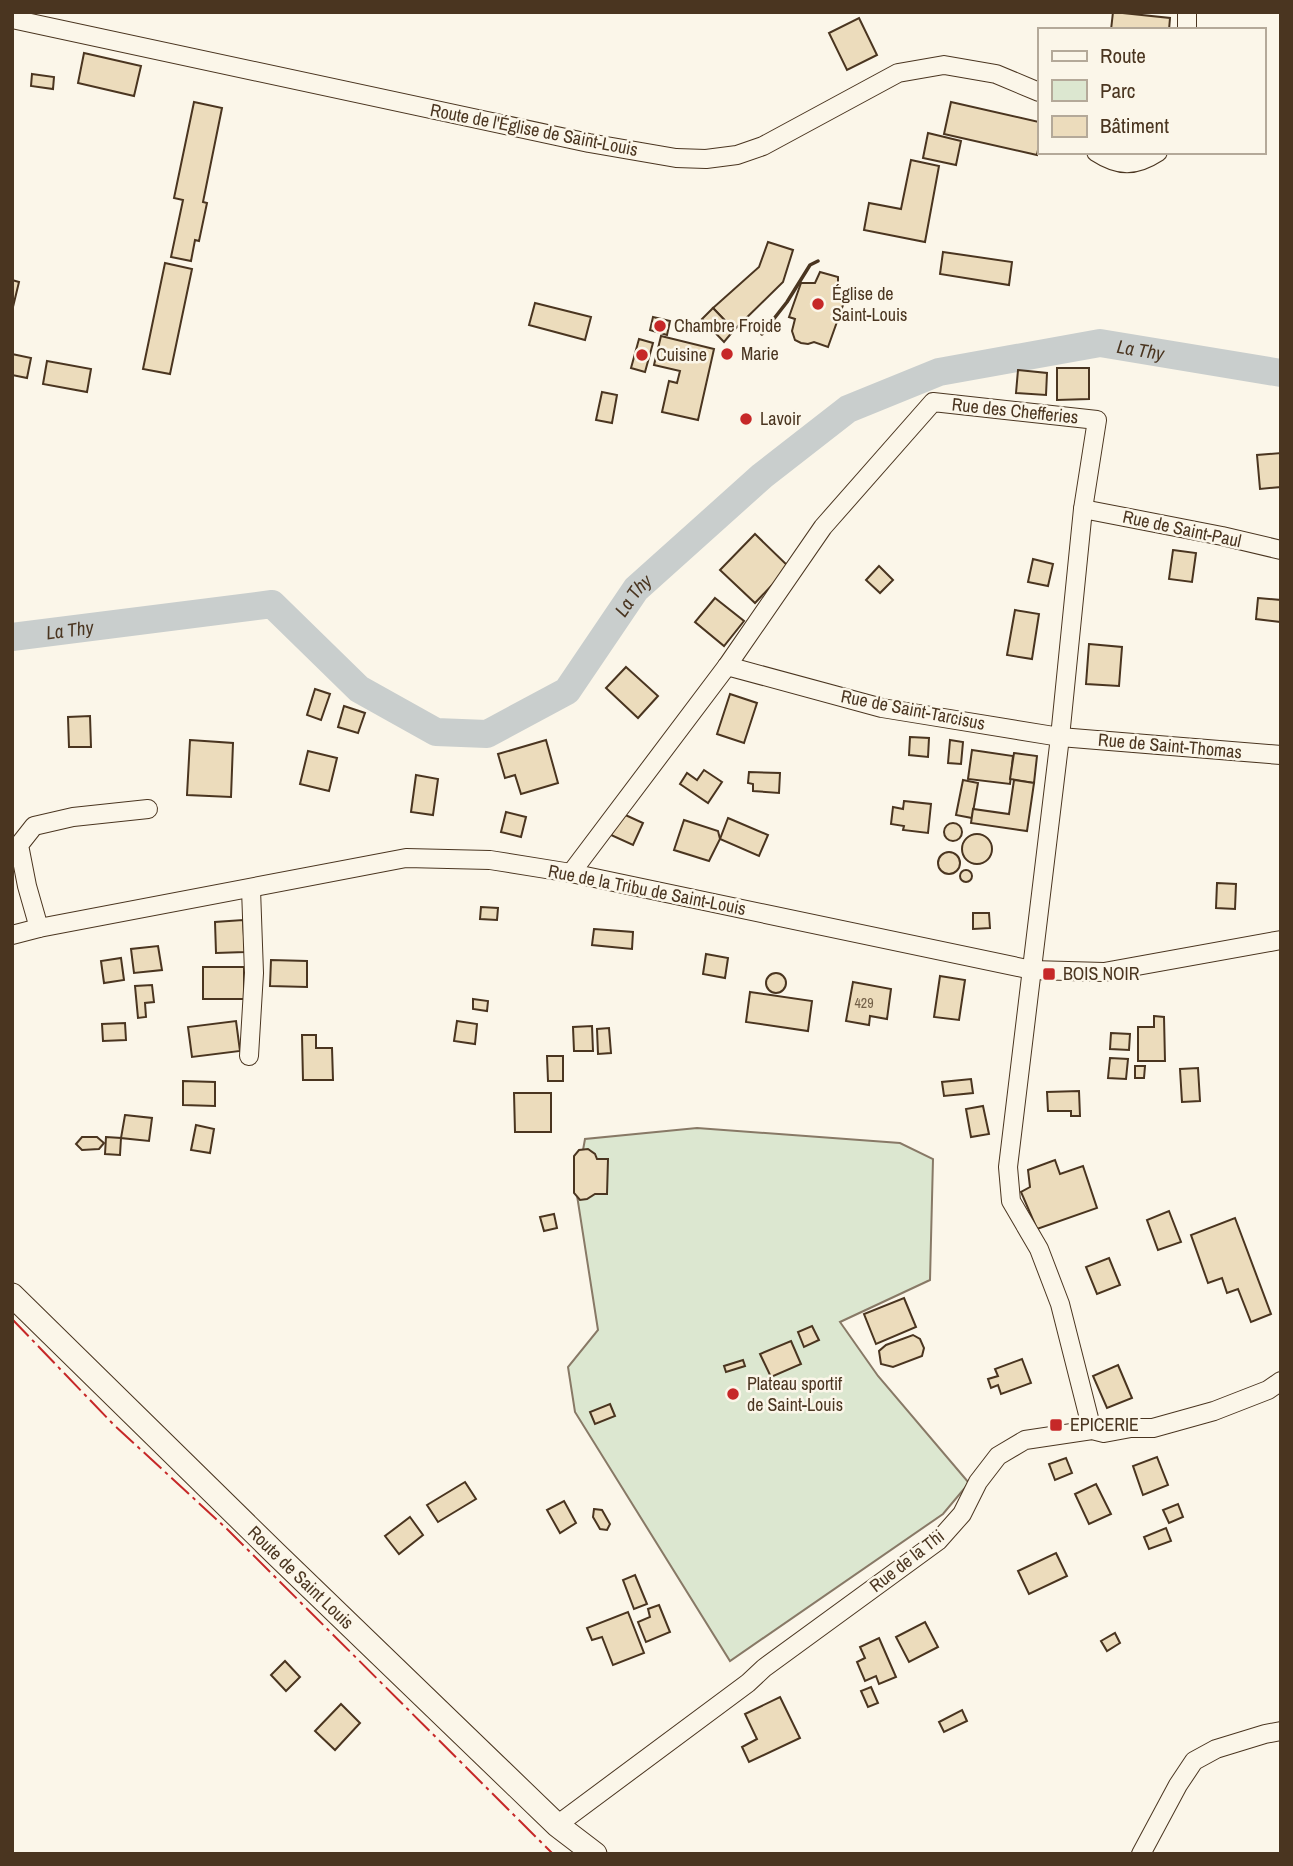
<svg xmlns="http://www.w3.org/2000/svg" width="1293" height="1866" viewBox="0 0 1293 1866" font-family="'Archivo Narrow',sans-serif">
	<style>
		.green { fill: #dce7d0; stroke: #887966; stroke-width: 2 }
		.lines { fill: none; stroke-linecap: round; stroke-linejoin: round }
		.river { stroke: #c9cecd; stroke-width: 28 }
		.building { fill: #ecdcbc; stroke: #4a3520; stroke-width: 2 }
		.minor-casing { stroke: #4a3520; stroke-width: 20 }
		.major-casing { stroke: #4a3520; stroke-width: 25 }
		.minor { stroke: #fbf6e9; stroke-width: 18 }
		.major { stroke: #fbf6e9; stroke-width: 23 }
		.wall { stroke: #4a3520; stroke-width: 3.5 }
		.power { stroke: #c62828; stroke-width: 2; stroke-dasharray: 24 5 3.5 5; stroke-linecap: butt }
		.poi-dot { fill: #c62828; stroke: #fbf6e9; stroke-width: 2.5 }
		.labels { text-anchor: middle; stroke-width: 5; stroke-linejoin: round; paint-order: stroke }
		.number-label { font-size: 14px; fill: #725f47 }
		.street-label { font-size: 18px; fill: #4a3520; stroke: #fbf6e9 }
		.poi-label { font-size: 18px; fill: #4a3520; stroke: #fbf6e9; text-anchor: start }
		.water-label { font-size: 19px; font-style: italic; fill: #4a3520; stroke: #fbf6e9 }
	</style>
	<rect width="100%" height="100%" fill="#fbf6e9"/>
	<!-- green -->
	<polygon class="green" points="697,1128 900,1143 933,1159 930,1280 840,1322 878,1376 969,1483 943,1514 730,1661 575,1412 568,1367 598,1330 576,1189 585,1139"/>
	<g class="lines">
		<!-- river -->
		<path class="river" id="s1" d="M12 637 272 604 359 689 436 732 487 734 567 691 636 589 762 476 848 409 939 372 1100 343 1281 373"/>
	</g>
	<!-- building -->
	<g class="building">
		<polygon points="1113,12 1170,18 1169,30 1111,30"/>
		<polygon points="859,18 877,55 847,70 829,33"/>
		<polygon points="84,53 141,66 134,96 78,83"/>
		<polygon points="32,74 54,77 53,89 31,86"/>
		<polygon points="194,102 222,108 203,202 207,203 199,241 195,240 191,261 171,257 183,200 174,198"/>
		<polygon points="951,102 1039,122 1039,145 1037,155 944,134"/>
		<polygon points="928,133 961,141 956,165 923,158"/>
		<polygon points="911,160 939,166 925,242 864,230 869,203 901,209"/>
		<polygon points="768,242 793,250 783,282 734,330 713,308 759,267"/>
		<polygon points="943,252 1012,262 1009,285 940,274"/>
		<polygon points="165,263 192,269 170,374 143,369"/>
		<polygon points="820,272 838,277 838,290 848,291 828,347 814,342 808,344 801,343 795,340 792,331 795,319 789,317 801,283 815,283"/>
		<polygon points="12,280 19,282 12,311"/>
		<polygon points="535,303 591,317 585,340 529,325"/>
		<polygon points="713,308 734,330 724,342 702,319"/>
		<polygon points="653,317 670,321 667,335 650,330"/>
		<polygon points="661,336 714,349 698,420 662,412 669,381 677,383 680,371 654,365"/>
		<polygon points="639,339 653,343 645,372 631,368"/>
		<polygon points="12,354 31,358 27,378 12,375"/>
		<polygon points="47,361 91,369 87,392 43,384"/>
		<polygon points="1057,368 1089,368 1089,399 1057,400"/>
		<polygon points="1018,370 1047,373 1046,395 1016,393"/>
		<polygon points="602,392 617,395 612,423 596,420"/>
		<polygon points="745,414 751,417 748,424 742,421"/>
		<polygon points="1281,453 1281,487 1260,489 1257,455"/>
		<polygon points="755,534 789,567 755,603 720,570"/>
		<polygon points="1173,550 1196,553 1192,582 1169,579"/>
		<polygon points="1033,559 1053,564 1048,586 1028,582"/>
		<polygon points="879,566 893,580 880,593 866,580"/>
		<polygon points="715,598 744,621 724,646 695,622"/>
		<polygon points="1258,598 1281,600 1281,622 1256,619"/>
		<polygon points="1015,610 1039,614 1032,659 1007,655"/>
		<polygon points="1089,644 1122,647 1119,686 1086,684"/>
		<polygon points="626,667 658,696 638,718 606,688"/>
		<polygon points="315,689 330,694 321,720 307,715"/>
		<polygon points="730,694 757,703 744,743 717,734"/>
		<polygon points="344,706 365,713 358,733 338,727"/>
		<polygon points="90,716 91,747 69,747 68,717"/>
		<polygon points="910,737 929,738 928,757 909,755"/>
		<polygon points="190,740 233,743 231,797 187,795"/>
		<polygon points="546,740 558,783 521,794 515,775 505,778 498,754"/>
		<polygon points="950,740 963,742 961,764 948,763"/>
		<polygon points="972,750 1013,756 1010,784 968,779"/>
		<polygon points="308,751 337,758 329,791 300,784"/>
		<polygon points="1014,753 1037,756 1034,783 1010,779"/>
		<polygon points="704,770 722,782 708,803 680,784 687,773 697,780"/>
		<polygon points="749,772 780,773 779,793 753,791 753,784 748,783"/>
		<polygon points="416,775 438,779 433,815 411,812"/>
		<polygon points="963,780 978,783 972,818 956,815"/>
		<polygon points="1014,780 1034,783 1027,831 971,823 973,809 1009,814"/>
		<polygon points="904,801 931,804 928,833 903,830 904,826 891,824 893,807 903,809"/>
		<polygon points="506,812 526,817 521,837 501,832"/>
		<polygon points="621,813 643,823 633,845 611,835"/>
		<polygon points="728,818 768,835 759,856 720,839"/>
		<polygon points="684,820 718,831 720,839 709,861 674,850"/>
		<circle cx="953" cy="832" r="9"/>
		<circle cx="977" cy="849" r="15"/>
		<circle cx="949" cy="863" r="11"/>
		<circle cx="966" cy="876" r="6"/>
		<polygon points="1217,883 1236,884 1235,909 1216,908"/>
		<polygon points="481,907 498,908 497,920 480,919"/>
		<polygon points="973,913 989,913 990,928 973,929"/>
		<polygon points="243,920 245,952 216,953 215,922"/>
		<polygon points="594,929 633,932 632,949 592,945"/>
		<polygon points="158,946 162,970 134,973 131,949"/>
		<polygon points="706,954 728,958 725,978 703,974"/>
		<polygon points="121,958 124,980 104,983 101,961"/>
		<polygon points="271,960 307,961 307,987 270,986"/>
		<rect x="203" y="967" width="41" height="32"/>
		<circle cx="776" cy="983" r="10"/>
		<polygon points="940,976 965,980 959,1020 934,1017"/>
		<polygon points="853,982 891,989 887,1019 870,1016 869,1025 846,1021"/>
		<polygon points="152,985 154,1002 145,1003 146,1017 138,1018 135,986"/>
		<polygon points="750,992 812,1001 808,1031 746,1022"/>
		<polygon points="473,999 488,1001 487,1011 473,1009"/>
		<polygon points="1154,1016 1164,1017 1165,1061 1138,1061 1138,1027 1154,1027"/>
		<polygon points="236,1021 240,1051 192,1057 188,1027"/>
		<polygon points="457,1021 477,1024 475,1044 454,1041"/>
		<polygon points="125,1023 126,1040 103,1041 102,1024"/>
		<polygon points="592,1026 593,1051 574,1051 573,1027"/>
		<polygon points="609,1028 611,1053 598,1054 597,1029"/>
		<polygon points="1111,1033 1130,1034 1129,1050 1110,1049"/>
		<polygon points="302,1035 316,1035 316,1048 332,1048 333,1080 303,1080"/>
		<polygon points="547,1056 563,1056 563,1081 548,1081"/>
		<polygon points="1110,1058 1128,1059 1126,1079 1108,1078"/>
		<polygon points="1135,1066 1145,1066 1144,1078 1135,1078"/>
		<polygon points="1198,1068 1200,1101 1182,1102 1180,1069"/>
		<polygon points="971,1079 973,1093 944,1096 942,1082"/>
		<polygon points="183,1081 215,1082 215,1106 183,1105"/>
		<polygon points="1079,1091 1080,1116 1071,1116 1071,1111 1048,1111 1047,1092"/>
		<polygon points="514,1093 551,1093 551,1132 515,1132"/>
		<polygon points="983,1106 989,1134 971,1137 966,1109"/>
		<polygon points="125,1115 152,1118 149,1141 121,1138"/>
		<polygon points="196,1125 214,1129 210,1153 191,1150"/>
		<polygon points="82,1137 97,1137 104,1143 99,1149 82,1150 76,1144"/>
		<polygon points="106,1137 121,1138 120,1155 105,1154"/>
		<polygon points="588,1149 595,1154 597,1159 608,1159 607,1194 595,1194 587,1199 580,1200 574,1193 574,1156 579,1150"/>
		<polygon points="1055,1160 1060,1174 1083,1166 1097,1208 1037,1229 1021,1192 1030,1187 1028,1170"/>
		<polygon points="1169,1211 1181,1242 1158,1250 1147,1220"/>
		<polygon points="554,1214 557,1228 544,1231 540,1217"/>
		<polygon points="1235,1218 1271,1314 1251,1322 1238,1289 1227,1293 1222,1278 1208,1283 1191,1235"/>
		<polygon points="1109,1258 1120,1285 1097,1294 1086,1267"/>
		<polygon points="904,1298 916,1327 876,1344 864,1314"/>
		<polygon points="812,1326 819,1340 804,1347 798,1332"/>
		<polygon points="913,1335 920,1339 924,1348 922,1356 893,1367 881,1364 879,1351 886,1345"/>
		<polygon points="791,1341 801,1364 771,1377 760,1354"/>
		<polygon points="1022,1359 1031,1383 1001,1394 998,1385 991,1388 988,1379 998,1376 995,1369"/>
		<polygon points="743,1360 745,1366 726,1372 724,1366"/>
		<polygon points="1118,1365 1132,1398 1107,1408 1093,1376"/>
		<polygon points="610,1404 615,1416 595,1424 590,1412"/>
		<polygon points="1157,1457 1168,1485 1143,1495 1133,1466"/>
		<polygon points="1066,1458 1072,1473 1055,1480 1049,1464"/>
		<polygon points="465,1482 476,1499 438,1522 427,1505"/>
		<polygon points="1096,1484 1111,1514 1089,1524 1075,1494"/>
		<polygon points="564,1501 576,1523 560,1533 547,1510"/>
		<polygon points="1178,1504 1183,1517 1169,1523 1163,1510"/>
		<polygon points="594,1509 602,1510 610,1524 607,1530 600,1529 593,1517"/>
		<polygon points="410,1517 423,1535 399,1554 385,1536"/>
		<polygon points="1166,1528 1171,1541 1149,1549 1144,1537"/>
		<polygon points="1056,1553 1067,1576 1029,1594 1018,1571"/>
		<polygon points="635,1575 647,1604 634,1609 623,1580"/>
		<polygon points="659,1605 670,1632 646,1642 638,1622 650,1617 648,1609"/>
		<polygon points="628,1612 644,1653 613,1665 602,1637 592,1640 587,1628"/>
		<polygon points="925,1622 938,1647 909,1662 896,1637"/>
		<polygon points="1115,1633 1120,1643 1107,1651 1101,1641"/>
		<polygon points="879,1638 896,1677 879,1684 876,1676 865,1681 857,1662 865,1658 860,1647"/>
		<polygon points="285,1661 300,1677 286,1691 271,1675"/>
		<polygon points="871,1687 878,1703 868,1707 861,1691"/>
		<polygon points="780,1697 800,1738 749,1762 742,1747 757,1739 745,1714"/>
		<polygon points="341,1704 360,1723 335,1750 315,1731"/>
		<polygon points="962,1710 967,1721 944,1732 939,1722"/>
	</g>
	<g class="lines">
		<defs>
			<g id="minor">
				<polyline points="1187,12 1187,30"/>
				<polyline points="12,19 589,143 676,158 706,159 737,155 763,146 898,73 944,65 996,74 1039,92"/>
				<path d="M1096 152C1119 167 1135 167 1158 152"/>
				<polyline points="1083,509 1222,536 1281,550"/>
				<polyline points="727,666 882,708 1060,737 1281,755"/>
				<polyline points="571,873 727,666 823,527 933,402 1097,420 1083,509 1060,737 1008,1167 1011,1201 1039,1249 1060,1304 1092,1430"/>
				<polyline points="39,928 27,886 19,845 34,826 73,817 148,809"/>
				<polyline points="12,935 39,928 406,858 490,860 571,873 1032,970 1104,972 1281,940"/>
				<polyline points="249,1056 254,973 251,889"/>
				<polyline points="557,1825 748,1683 764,1668 938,1541 962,1514 978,1482 998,1456 1025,1440 1092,1430 1104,1433 1131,1428 1153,1428 1214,1411 1268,1390 1281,1381"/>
				<polyline points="1141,1854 1178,1785 1194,1761 1216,1749 1265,1734 1281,1731"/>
			</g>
			<g id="major">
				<path id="s2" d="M12 1295 275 1553 557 1825 595 1854"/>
			</g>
		</defs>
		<!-- minor casing -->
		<use href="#minor" class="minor-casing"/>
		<!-- major casing -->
		<use href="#major" class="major-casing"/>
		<!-- minor -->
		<use href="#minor" class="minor"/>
		<!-- major -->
		<use href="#major" class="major"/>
		<!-- wall -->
		<polyline class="wall" points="762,334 787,302 810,265 818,261"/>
		<!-- power -->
		<polyline class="power" points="12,1319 114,1425 227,1529 553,1854"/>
	</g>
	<!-- markers -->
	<g class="poi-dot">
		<circle cx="818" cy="304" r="7"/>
		<circle cx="660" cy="326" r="7"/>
		<circle cx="727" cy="354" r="7"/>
		<circle cx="642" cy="355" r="7"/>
		<circle cx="746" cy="419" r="7"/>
		<rect x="1042" y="967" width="14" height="14" rx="3.5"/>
		<circle cx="733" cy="1394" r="7"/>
		<rect x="1049" y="1418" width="14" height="14" rx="3.5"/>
	</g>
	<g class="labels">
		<!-- number labels -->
		<g class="number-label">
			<text x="864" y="1008">429</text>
		</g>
		<!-- street labels -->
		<g class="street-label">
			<text transform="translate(534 130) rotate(11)" y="6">Route de l'Église de Saint-Louis</text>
			<text transform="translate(1015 411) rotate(6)" y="6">Rue des Chefferies</text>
			<text transform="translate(1182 529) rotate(12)" y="6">Rue de Saint-Paul</text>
			<text transform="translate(913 710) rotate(11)" y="6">Rue de Saint-Tarcisus</text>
			<text transform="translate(1170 746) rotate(5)" y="6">Rue de Saint-Thomas</text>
			<text transform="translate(647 890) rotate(11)" y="6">Rue de la Tribu de Saint-Louis</text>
			<text transform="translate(907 1561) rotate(-38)" y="6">Rue de la Thi</text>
			<text dy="6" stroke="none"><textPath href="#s2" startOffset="404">Route de Saint Louis</textPath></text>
		</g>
		<!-- poi labels -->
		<g class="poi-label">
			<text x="832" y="300">Église de<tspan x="832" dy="21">Saint-Louis</tspan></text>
			<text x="674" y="332">Chambre Froide</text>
			<text x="741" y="360">Marie</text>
			<text x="656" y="361">Cuisine</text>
			<text x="760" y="425">Lavoir</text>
			<text x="1063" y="980">BOIS NOIR</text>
			<text x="747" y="1390">Plateau sportif<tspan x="747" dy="21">de Saint-Louis</tspan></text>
			<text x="1070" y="1431">EPICERIE</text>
		</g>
		<!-- water labels -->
		<g class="water-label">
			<text dy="7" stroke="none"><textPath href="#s1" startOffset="1318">La Thy</textPath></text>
			<text dy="7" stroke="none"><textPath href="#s1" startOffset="730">La Thy</textPath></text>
			<text dy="7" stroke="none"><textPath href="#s1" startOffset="58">La Thy</textPath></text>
		</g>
	</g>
	<!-- border -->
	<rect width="1293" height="1866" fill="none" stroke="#4a3520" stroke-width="28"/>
	<!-- legend -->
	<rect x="1038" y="28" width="228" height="126" fill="#fbf6e9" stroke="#b4a999" stroke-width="2"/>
	<rect x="1052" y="51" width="35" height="10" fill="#fbf6e9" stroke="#b4a999" stroke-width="2"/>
	<text x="1100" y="63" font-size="21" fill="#4a3520">Route</text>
	<rect x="1052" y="80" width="35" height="21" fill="#dce7d0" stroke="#b4a999" stroke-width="2"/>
	<text x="1100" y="98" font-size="21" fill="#4a3520">Parc</text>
	<rect x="1052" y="116" width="35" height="21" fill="#ecdcbc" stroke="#b4a999" stroke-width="2"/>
	<text x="1100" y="133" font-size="21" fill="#4a3520">Bâtiment</text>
</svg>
